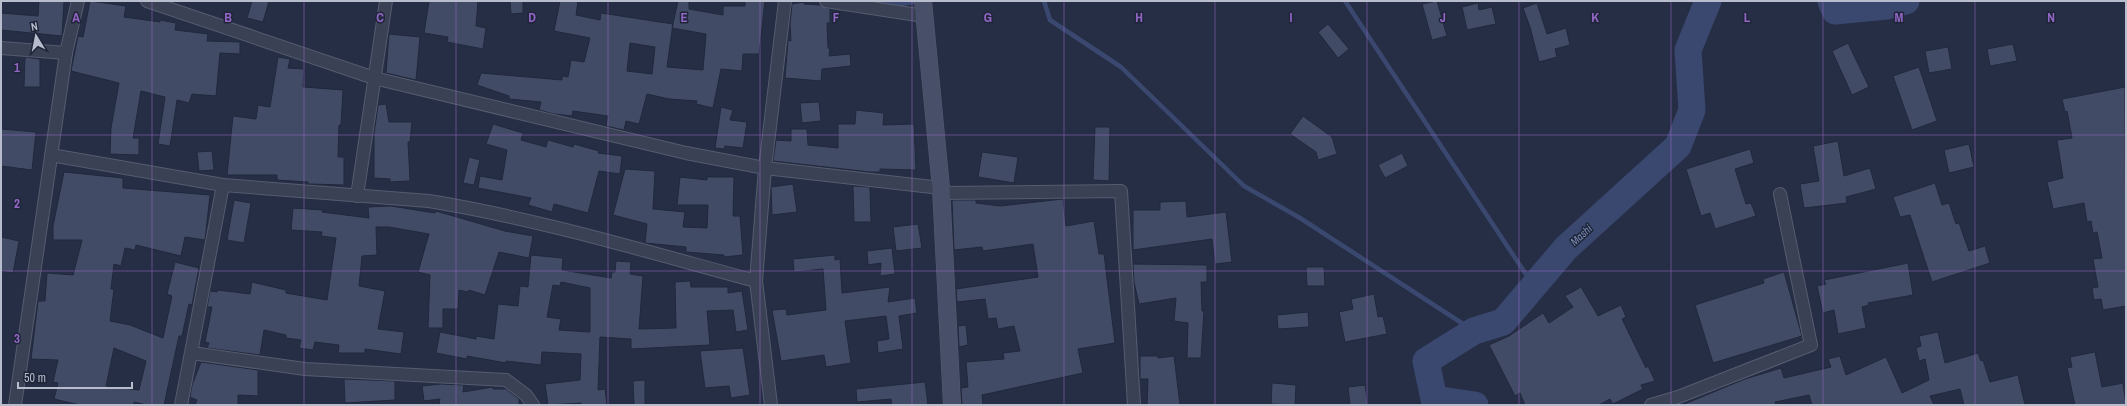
<svg xmlns="http://www.w3.org/2000/svg" width="2127" height="406" viewBox="0 0 2127 406" font-family="'Archivo Narrow',sans-serif">
	<style>
		.lines { fill: none; stroke-linecap: round; stroke-linejoin: round }
		.stream { stroke: #3a486f; stroke-width: 4.5 }
		.river { stroke: #3a486f; stroke-width: 27 }
		.building { fill: #424b66; stroke: #21283c; fill-rule: evenodd }
		.street-casing { stroke: #565c6f; stroke-width: 14 }
		.secondary-casing { stroke: #565c6f; stroke-width: 18 }
		.street { stroke: #3a4155; stroke-width: 12 }
		.secondary { stroke: #484f68; stroke-width: 17 }
		.grid { fill: none; stroke: #9366c5; stroke-width: 1; stroke-opacity: 0.55 }
		.labels { text-anchor: middle; stroke-width: 3; stroke-linejoin: round; paint-order: stroke }
		.water-label { font-size: 11px; font-style: italic; fill: #7d8db7; stroke: #1f263a }
		.grid-label { font-size: 13px; text-anchor: middle; font-weight: bold; fill: #9366c5; stroke: #1f263a; stroke-width: 3; stroke-linejoin: round; paint-order: stroke }
	</style>
	<rect width="100%" height="100%" fill="#262e46"/>
	<g class="lines">
		<!-- stream -->
		<g class="stream">
			<polyline points="882,1 902,4 918,1"/>
			<polyline points="1044,1 1050,20 1121,67 1244,186 1300,218 1474,331"/>
			<polyline points="1345,1 1533,285"/>
		</g>
		<!-- river -->
		<g class="river">
			<polyline points="1831,1 1835,11 1887,6 1906,1"/>
			<polyline points="1475,405 1434,399 1426,361 1474,331 1503,322 1566,248 1678,146 1692,110 1688,50 1708,1"/>
		</g>
	</g>
	<!-- building -->
	<g class="building">
		<polygon points="39,1 64,1 62,36 1,30 1,13 38,16"/>
		<polygon points="90,1 126,6 124,17 160,22 160,20 176,23 175,30 208,34 207,41 240,42 240,54 220,53 216,96 192,94 189,103 177,100 170,146 158,144 165,97 141,91 133,138 139,138 139,155 110,154 111,128 119,83 71,71 78,36 83,37"/>
		<polygon points="252,1 269,1 263,22 247,18"/>
		<polygon points="429,1 478,1 476,26 486,28 483,49 447,42 448,37 424,33"/>
		<polygon points="510,1 523,1 523,13 511,14"/>
		<path d="M560 1H578L576 15 600 20 601 13 673 24 667 67 703 70 706 34 672 28 678 1H689V9L723 15V6H745V1H765L759 54H743L742 71 721 69 713 108 696 104 697 101 669 99 647 94 639 124 626 121 624 130 606 126 608 116 573 111 572 116 554 114 539 110 541 102 509 99V96L477 85 481 73 562 80V76L568 77 571 60 584 62 590 38 554 31ZM630 43 655 47 652 74 627 71Z"/>
		<polygon points="1437,1 1447,36 1432,40 1422,4"/>
		<polygon points="804,2 804,4 820,5 830,9 830,23 827,23 828,48 830,49 829,56 850,54 851,66 822,69 821,81 785,78 788,40 791,41 790,25 792,4"/>
		<polygon points="1478,3 1479,10 1492,7 1496,24 1467,30 1462,7"/>
		<polygon points="1537,3 1547,34 1566,28 1570,45 1555,49 1557,57 1539,62 1530,27 1523,8"/>
		<polygon points="1328,24 1349,49 1338,58 1318,32"/>
		<polygon points="389,34 420,37 416,80 386,73"/>
		<polygon points="1848,43 1869,87 1852,95 1832,51"/>
		<polygon points="2013,44 2017,61 1990,66 1987,49"/>
		<polygon points="1948,47 1952,69 1929,73 1925,51"/>
		<polygon points="25,57 40,59 40,87 24,87"/>
		<polygon points="278,57 290,59 288,68 304,69 303,87 343,90 341,125 339,125 338,157 344,157 344,185 310,184 308,184 308,182 277,180 277,175 227,175 233,116 256,119 258,105 270,107"/>
		<polygon points="1919,67 1937,121 1912,130 1893,76"/>
		<polygon points="2125,87 2126,306 2103,310 2101,299 2094,300 2092,288 2098,287 2093,259 2102,258 2097,232 2093,233 2091,221 2087,222 2084,203 2053,209 2047,182 2063,178 2057,140 2072,138 2067,111 2065,112 2062,99"/>
		<polygon points="819,102 821,121 802,123 800,103"/>
		<polygon points="386,104 389,122 412,122 410,142 408,142 410,181 390,182 390,179 374,178 374,134 378,105"/>
		<polygon points="721,107 733,110 730,120 747,122 743,148 725,146 724,149 715,148"/>
		<polygon points="856,110 884,113 883,125 914,124 916,170 880,169 880,172 870,172 773,161 776,140 791,141 791,129 807,129 808,145 838,148 838,124 855,124"/>
		<polygon points="1303,116 1332,137 1337,154 1318,160 1316,152 1290,134"/>
		<polygon points="493,124 523,133 521,140 546,147 548,140 573,147 574,144 599,151 598,153 622,156 620,174 599,171 588,213 554,204 552,212 528,205 531,198 478,188 480,176 502,180 507,150 486,144"/>
		<polygon points="1095,127 1110,127 1109,181 1093,180"/>
		<polygon points="1,129 36,132 32,170 1,166"/>
		<polygon points="1838,141 1844,176 1870,168 1876,189 1846,197 1847,203 1804,208 1800,184 1819,181 1813,146"/>
		<polygon points="1969,144 1974,167 1949,173 1944,150"/>
		<polygon points="1750,149 1754,163 1735,169 1746,204 1751,203 1756,216 1715,229 1710,213 1701,216 1686,169"/>
		<polygon points="212,151 214,170 199,171 197,152"/>
		<polygon points="982,152 1018,157 1014,183 978,177"/>
		<polygon points="1402,153 1408,166 1385,178 1378,165"/>
		<polygon points="469,157 480,160 474,185 463,183"/>
		<polygon points="625,169 655,171 653,209 685,212 683,227 707,228 708,205 677,205 680,177 707,180 707,177 734,177 733,216 740,216 743,255 724,257 724,255 686,252 686,247 645,243 647,224 613,215"/>
		<path d="M64 172 123 178V188L210 195 205 240 185 237 181 256 136 245 135 250 125 248 121 266 114 264 111 289H114L110 321 130 325 163 338 172 296 167 294 175 262 199 268 192 305 189 304 182 336H179L164 405H147L134 402V405H80L54 399 58 383 53 382 58 360 31 359 38 301H45L47 273 73 275 82 240H53V226ZM114 348 146 361 139 390 106 386Z"/>
		<polygon points="1935,183 1942,205 1949,203 1956,224 1959,223 1969,251 1985,246 1990,263 1932,282 1910,215 1900,217 1893,197"/>
		<polygon points="793,184 797,212 772,215 771,187"/>
		<polygon points="853,186 870,187 871,222 854,222"/>
		<polygon points="1063,199 1066,226 1094,221 1099,254 1104,254 1115,343 1078,349 1083,373 982,395 983,405 962,405 961,388 968,387 966,362 1004,359 1003,353 1020,351 1014,326 998,329 996,318 988,319 985,299 957,302 956,289 1038,277 1033,244 983,251 982,247 954,250 952,200 976,200 976,203 1000,206"/>
		<polygon points="234,200 251,203 244,243 227,240"/>
		<polygon points="1186,201 1187,217 1226,212 1232,262 1215,264 1212,239 1133,250 1133,210 1160,210 1160,202"/>
		<polygon points="391,206 435,213 436,211 505,231 533,236 529,258 499,252 485,295 469,290 468,292 459,290 458,309 443,309 443,328 428,328 430,275 418,272 429,234 389,227 376,227 377,255 362,256 359,286 385,291 378,329 404,332 401,354 365,349 365,353 338,353 339,345 315,342 313,350 299,348 301,340 286,338 286,335 264,330 260,355 207,348 209,343 205,342 212,307 207,307 210,291 217,292 218,290 250,294 252,282 286,290 286,293 327,300 336,238 321,236 322,232 291,230 293,208 323,210 322,212 369,218 368,207"/>
		<polygon points="918,224 922,248 896,251 893,227"/>
		<polygon points="1,237 19,241 13,273 1,271"/>
		<polygon points="892,248 895,274 880,276 881,263 868,265 867,251"/>
		<path d="M531 255 563 258 562 270 611 278 612 272H615L616 261 631 262 630 274 643 276 639 329 676 328 675 282 690 281 691 287H728V293L742 291 748 330 736 332 733 310 707 311 710 345 631 349V339L600 337 598 390 605 389 607 405H582L581 403 548 405 545 384 580 380 581 354 542 352 541 365 506 361V363L467 356V359L436 353 440 332 476 339V336L494 339 498 304 518 306 520 286 528 287ZM561 282 590 288V332L559 330 561 319 547 317 553 285 560 286Z"/>
		<polygon points="835,255 835,260 840,259 842,293 890,287 888,302 915,298 917,313 899,316 903,349 878,353 877,341 889,339 886,316 845,321 851,363 826,367 824,355 781,361 772,310 786,309 787,315 826,310 823,269 794,272 793,259"/>
		<polygon points="1908,263 1913,295 1868,303 1869,305 1862,307 1866,328 1838,334 1834,310 1823,313 1817,286 1826,284 1824,280"/>
		<polygon points="1133,264 1207,265 1207,282 1201,282 1202,311 1204,311 1201,358 1187,358 1188,323 1174,321 1176,298 1139,304 1134,282"/>
		<polygon points="1306,267 1324,267 1325,286 1307,286"/>
		<polygon points="1784,272 1802,336 1713,363 1695,305 1764,283 1763,279"/>
		<polygon points="1581,287 1598,316 1621,305 1626,317 1622,319 1646,368 1648,366 1655,381 1641,385 1643,389 1613,404 1610,399 1599,405 1525,405 1520,393 1515,396 1489,345 1509,336 1543,313 1549,323 1573,307 1565,296"/>
		<polygon points="1374,294 1378,317 1383,316 1387,334 1345,342 1339,312 1353,309 1351,299"/>
		<polygon points="1308,312 1309,327 1278,329 1277,315"/>
		<polygon points="966,325 968,345 959,347 958,326"/>
		<polygon points="1938,332 1945,363 1978,353 1981,361 1983,360 1990,382 2018,375 2025,405 1964,405 1960,389 1930,396 1934,405 1812,405 1809,395 1775,402 1776,405 1682,405 1745,379 1781,368 1784,378 1831,367 1828,359 1840,356 1846,375 1886,357 1902,393 1929,380 1925,359 1919,361 1916,348 1921,346 1919,336"/>
		<polygon points="743,348 750,395 731,398 729,386 705,388 700,351"/>
		<polygon points="2095,352 2102,387 2123,383 2126,405 2075,405 2067,368 2072,367 2070,357"/>
		<polygon points="1140,356 1158,356 1158,358 1174,356 1180,405 1147,405 1148,379 1140,379"/>
		<polygon points="201,362 258,370 258,396 238,395 238,405 195,405 197,400 190,397 192,385"/>
		<polygon points="344,379 395,381 395,400 345,403"/>
		<polygon points="645,380 645,405 634,405 633,381"/>
		<polygon points="925,382 928,405 892,405 891,399 857,402 856,389"/>
		<polygon points="1272,383 1296,385 1295,405 1271,404"/>
		<polygon points="441,384 464,385 463,392 493,387 493,389 506,389 519,399 519,405 439,405 440,399 424,401 422,386"/>
		<polygon points="1365,385 1368,405 1350,405 1348,387"/>
	</g>
	<g class="lines">
		<defs>
			<g id="street">
				<polyline points="147,1 374,78 686,153 765,168 941,188"/>
				<polyline points="826,1 924,16"/>
				<polyline points="1,48 66,53"/>
				<path d="M51 155 223 185 429 201C539 219 648 252 756 281"/>
				<polyline points="941,193 1121,191 1134,405"/>
				<polyline points="357,196 386,1"/>
				<polyline points="192,353 305,369 506,380 526,395 533,405"/>
				<polyline points="15,405 66,53 78,1"/>
				<polyline points="181,405 223,185"/>
				<polyline points="771,405 756,281 765,168 785,1"/>
				<polyline points="1651,405 1678,397 1811,345 1780,194"/>
			</g>
			<polyline id="secondary" points="923,1 941,188 952,405"/>
		</defs>
		<!-- street casing -->
		<use href="#street" class="street-casing"/>
		<!-- secondary casing -->
		<use href="#secondary" class="secondary-casing"/>
		<!-- street -->
		<use href="#street" class="street"/>
		<!-- secondary -->
		<use href="#secondary" class="secondary"/>
	</g>
	<!-- grid -->
	<path class="grid" d="M152 1V405M304 1V405M456 1V405M608 1V405M760 1V405M912 1V405M1064 1V405M1215 1V405M1367 1V405M1519 1V405M1671 1V405M1823 1V405M1975 1V405M1 135H2126M1 271H2126"/>
	<g class="labels">
		<!-- water labels -->
		<g class="water-label">
			<text transform="translate(1581 235) rotate(-43)" y="4">Mashi</text>
		</g>
	</g>
	<g class="grid-label">
		<text x="76" y="22">A</text>
		<text x="228" y="22">B</text>
		<text x="380" y="22">C</text>
		<text x="532" y="22">D</text>
		<text x="684" y="22">E</text>
		<text x="836" y="22">F</text>
		<text x="988" y="22">G</text>
		<text x="1139" y="22">H</text>
		<text x="1291" y="22">I</text>
		<text x="1443" y="22">J</text>
		<text x="1595" y="22">K</text>
		<text x="1747" y="22">L</text>
		<text x="1899" y="22">M</text>
		<text x="2051" y="22">N</text>
		<text x="17" y="72">1</text>
		<text x="17" y="208">2</text>
		<text x="17" y="343">3</text>
	</g>
	<!-- border -->
	<rect width="2127" height="406" fill="none" stroke="#b8bdce" stroke-width="4"/>
	<!-- north arrow -->
	<g transform="translate(36 36) rotate(350)" stroke="#1f263a" stroke-width="3" paint-order="stroke">
	<path d="M0-3L7 15L0 10L-7 15Z" fill="#b8bdce"/>
	<text y="-6" font-size="11" font-weight="bold" text-anchor="middle" fill="#b8bdce">N</text>
	</g>
	<!-- scale -->
	<path d="M18 382v6h114v-6" fill="none" stroke="#b8bdce" stroke-width="2"/>
	<text x="24" y="382" font-size="12" fill="#b8bdce" stroke="#1f263a" stroke-width="3" paint-order="stroke">50 m</text>
</svg>
